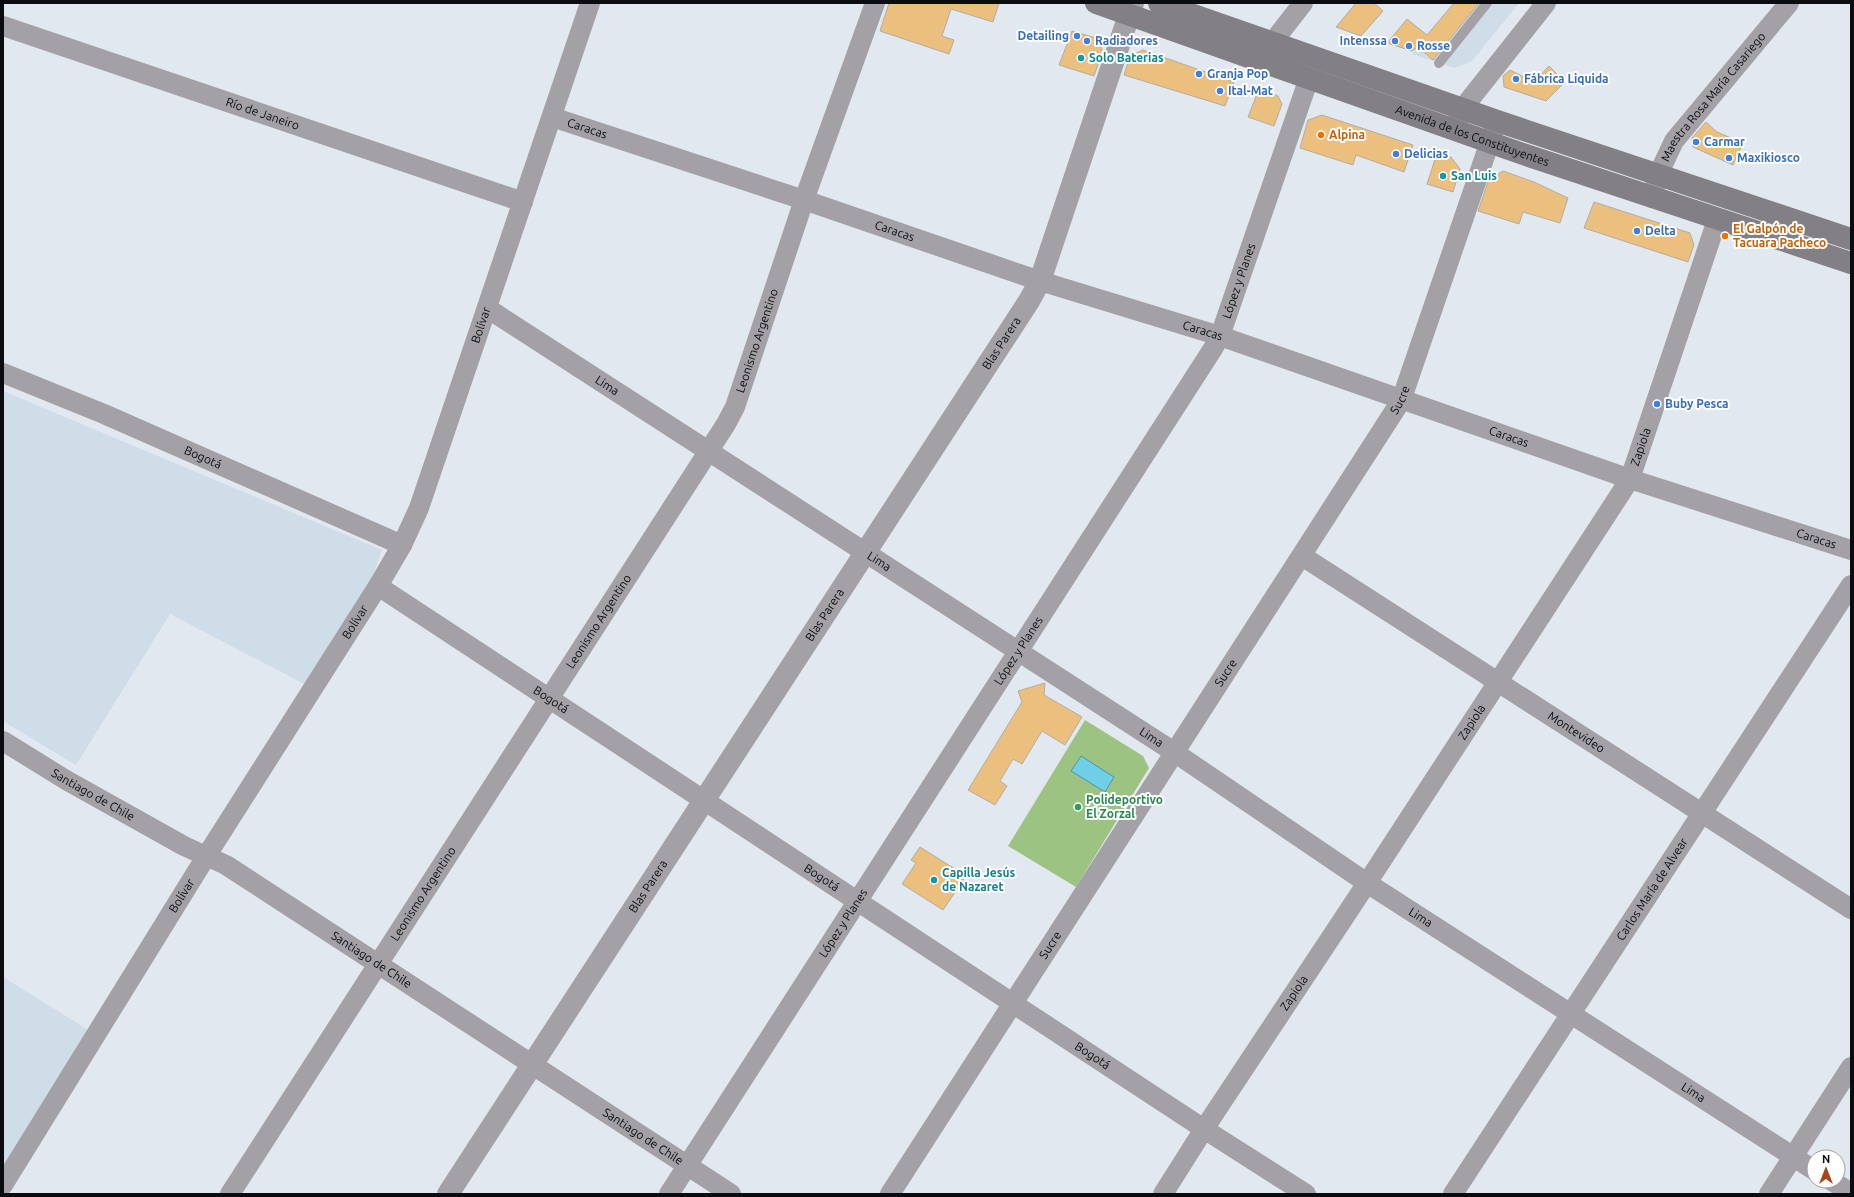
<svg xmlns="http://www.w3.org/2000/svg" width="1854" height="1197" viewBox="0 0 1854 1197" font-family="Ubuntu,sans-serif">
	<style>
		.built { fill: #cfdde9 }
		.green { fill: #9dc383 }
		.water { fill: #6fcfe7; stroke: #5194a6 }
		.building { fill: #ebbf7e; stroke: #b2ada5 }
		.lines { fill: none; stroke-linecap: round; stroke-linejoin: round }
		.service { stroke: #a3a1a5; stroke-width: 10 }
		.minor { stroke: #a3a1a5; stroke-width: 20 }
		.tertiary { stroke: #a3a1a5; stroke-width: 22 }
		.secondary { stroke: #828085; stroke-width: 22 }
		.shop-dot { fill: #3f7fe0; stroke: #fff; stroke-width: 1.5 }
		.culture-dot { fill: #0f9aa8; stroke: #fff; stroke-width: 1.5 }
		.food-dot { fill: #e8710a; stroke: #fff; stroke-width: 1.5 }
		.leisure-dot { fill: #2e9e5b; stroke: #fff; stroke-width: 1.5 }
		.labels { text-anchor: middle; stroke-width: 4; stroke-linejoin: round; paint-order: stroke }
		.shop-label { font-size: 12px; font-weight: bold; fill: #366cbe; stroke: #fff; text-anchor: start }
		.culture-label { font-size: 12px; font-weight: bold; fill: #0d838f; stroke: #fff; text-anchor: start }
		.street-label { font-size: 12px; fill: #0a0c0f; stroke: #fff }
		.food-label { font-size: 12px; font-weight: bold; fill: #c56008; stroke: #fff; text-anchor: start }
		.leisure-label { font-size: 12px; font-weight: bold; fill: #27864d; stroke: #fff; text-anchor: start }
	</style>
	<rect width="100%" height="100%" fill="#e1e8ef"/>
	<!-- built -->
	<g class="built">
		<polygon points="1454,3 1519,3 1472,61 1454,68 1412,54"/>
		<polygon points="3,391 382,550 370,583 306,685 170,614 76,765 3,721"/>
		<polygon points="3,977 90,1031 3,1166"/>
	</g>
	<!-- green -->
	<polygon class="green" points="1085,720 1143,756 1149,768 1076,887 1008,846"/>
	<!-- water -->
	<polygon class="water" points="1081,756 1114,777 1105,792 1071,771"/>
	<!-- building -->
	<g class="building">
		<polygon points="889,3 999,3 993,22 951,9 942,36 954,40 949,54 880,31"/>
		<polygon points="1356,3 1374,3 1383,11 1361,36 1336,27"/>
		<polygon points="1454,3 1479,3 1433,60 1418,47 1412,51 1387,43 1407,19 1427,35"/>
		<polygon points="1072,31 1096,38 1103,51 1094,76 1059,65"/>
		<polygon points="1143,50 1234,82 1225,106 1124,75 1130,56"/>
		<polygon points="1549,66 1565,82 1546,101 1504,87 1503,76 1510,70 1534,82"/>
		<polygon points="1259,89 1278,96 1282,104 1274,126 1248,117"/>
		<polygon points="1322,115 1413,145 1404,172 1356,155 1353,165 1300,148 1308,120"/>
		<polygon points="1706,122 1717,132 1743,143 1733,165 1693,147 1692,138"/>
		<polygon points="1437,153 1451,157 1460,169 1453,192 1427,184"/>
		<polygon points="1503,171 1534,182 1568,198 1560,223 1523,212 1519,224 1478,211 1489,179"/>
		<polygon points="1594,202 1690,233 1694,245 1688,262 1584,228"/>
		<polygon points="1045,683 1044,695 1082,717 1065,745 1042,731 1022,764 1013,759 1000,781 1007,786 995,805 968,790 1022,702 1018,691"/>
		<polygon points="920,847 966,876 943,910 902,884 916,863 911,860"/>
	</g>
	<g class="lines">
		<!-- service -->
		<polyline class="service" points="1439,63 1487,3"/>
		<!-- minor -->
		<g class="minor">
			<path id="s1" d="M3 26 523 202"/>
			<polyline points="1272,43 1303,3"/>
			<path id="s2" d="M552 117 804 200 1040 281 1220 336 1630 479 1851 550"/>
			<polyline points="1457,123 1463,108 1546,3"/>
			<path id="s3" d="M1652 198 1658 175 1674 141 1789 3"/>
			<path id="s4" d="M487 308 1174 752 1367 883 1814 1170"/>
			<path id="s5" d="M3 373 104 414 402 545"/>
			<path id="s6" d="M1302 556 1851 909"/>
			<path id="s7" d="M378 586 1204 1129 1306 1194"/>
			<path id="s8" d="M3 741 66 780 184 846 226 865 731 1194"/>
			<polyline points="1832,1181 1851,1193"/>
			<path id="s9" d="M3 1185 207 855 378 586 402 545 419 508 590 3"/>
			<path id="s10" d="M230 1194 726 424 735 407 804 200 875 3"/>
			<path id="s11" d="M669 1194 1214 347 1220 336 1309 78"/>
			<path id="s12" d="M890 1194 1397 407 1402 398 1497 121"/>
			<path id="s13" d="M1163 1194 1204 1129 1367 883 1630 479 1717 220"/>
			<path id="s14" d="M1453 1194 1851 585"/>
			<polyline points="1769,1194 1851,1067"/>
		</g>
		<!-- tertiary -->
		<path class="tertiary" id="s15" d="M448 1194 1029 301 1040 281 1133 3"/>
		<!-- secondary -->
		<g class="secondary">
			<path id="s16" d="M1096 3 1520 153 1851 263"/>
			<polyline points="1159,3 1497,121 1851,239"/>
		</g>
	</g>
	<!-- markers -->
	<g class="shop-dot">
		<circle cx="1077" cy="36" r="4"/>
		<circle cx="1087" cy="41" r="4"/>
		<circle cx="1395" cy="41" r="4"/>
		<circle cx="1409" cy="46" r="4"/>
		<circle cx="1199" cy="74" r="4"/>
		<circle cx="1516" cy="79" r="4"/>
		<circle cx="1220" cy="91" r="4"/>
		<circle cx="1696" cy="142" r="4"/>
		<circle cx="1396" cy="154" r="4"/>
		<circle cx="1729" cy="158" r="4"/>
		<circle cx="1637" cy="231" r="4"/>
		<circle cx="1657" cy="404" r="4"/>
	</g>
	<g class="culture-dot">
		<circle cx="1081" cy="58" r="4"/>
		<circle cx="1443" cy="176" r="4"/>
		<circle cx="934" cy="880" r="4"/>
	</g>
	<g class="food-dot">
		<circle cx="1321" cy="135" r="4"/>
		<circle cx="1725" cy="236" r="4"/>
	</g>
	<circle class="leisure-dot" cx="1078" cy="807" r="4"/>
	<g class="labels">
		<!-- shop labels -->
		<g class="shop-label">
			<text x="1069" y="40" text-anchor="end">Detailing</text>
			<text x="1095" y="45">Radiadores</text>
			<text x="1387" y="45" text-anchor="end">Intenssa</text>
			<text x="1417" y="50">Rosse</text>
			<text x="1207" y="78">Granja Pop</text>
			<text x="1524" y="83">Fábrica Liquida</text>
			<text x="1228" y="95">Ital-Mat</text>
			<text x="1704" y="146">Carmar</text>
			<text x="1404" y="158">Delicias</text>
			<text x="1737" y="162">Maxikiosco</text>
			<text x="1645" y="235">Delta</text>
			<text x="1665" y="408">Buby Pesca</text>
		</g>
		<!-- culture labels -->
		<g class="culture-label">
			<text x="1089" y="62">Solo Baterias</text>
			<text x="1451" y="180">San Luis</text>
			<text x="942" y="877">Capilla Jesús<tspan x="942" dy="14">de Nazaret</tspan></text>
		</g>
		<!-- street labels -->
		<g class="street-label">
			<text dy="4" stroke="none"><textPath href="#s3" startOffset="120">Maestra Rosa María Casariego</textPath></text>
			<text dy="4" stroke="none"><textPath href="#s1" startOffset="274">Río de Janeiro</textPath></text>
			<text dy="4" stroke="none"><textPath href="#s2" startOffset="37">Caracas</textPath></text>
			<text dy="4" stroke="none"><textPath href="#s16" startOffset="399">Avenida de los Constituyentes</textPath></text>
			<text dy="4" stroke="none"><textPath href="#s2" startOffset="361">Caracas</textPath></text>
			<text dy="4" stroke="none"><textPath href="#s11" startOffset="1078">López y Planes</textPath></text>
			<text dy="4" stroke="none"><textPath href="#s9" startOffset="988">Bolívar</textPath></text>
			<text dy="4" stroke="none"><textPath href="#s2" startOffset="685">Caracas</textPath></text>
			<text dy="4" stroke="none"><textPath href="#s10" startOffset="1005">Leonismo Argentino</textPath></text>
			<text dy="4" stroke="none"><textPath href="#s15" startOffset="1015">Blas Parera</textPath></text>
			<text dy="4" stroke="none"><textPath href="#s4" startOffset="143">Lima</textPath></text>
			<text dy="4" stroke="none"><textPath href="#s12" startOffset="944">Sucre</textPath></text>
			<text dy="4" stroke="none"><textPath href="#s2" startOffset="1009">Caracas</textPath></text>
			<text dy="4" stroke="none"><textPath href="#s13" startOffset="888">Zapiola</textPath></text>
			<text dy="4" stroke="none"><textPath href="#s5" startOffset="217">Bogotá</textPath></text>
			<text dy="4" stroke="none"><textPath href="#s2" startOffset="1333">Caracas</textPath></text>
			<text dy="4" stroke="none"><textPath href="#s4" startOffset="467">Lima</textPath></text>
			<text dy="4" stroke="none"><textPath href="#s15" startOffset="691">Blas Parera</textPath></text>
			<text dy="4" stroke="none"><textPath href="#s10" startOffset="681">Leonismo Argentino</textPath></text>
			<text dy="4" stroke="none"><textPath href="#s9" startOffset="664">Bolívar</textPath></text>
			<text dy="4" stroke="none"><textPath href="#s11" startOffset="646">López y Planes</textPath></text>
			<text dy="4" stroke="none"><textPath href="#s12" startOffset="620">Sucre</textPath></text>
			<text dy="4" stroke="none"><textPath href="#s7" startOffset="207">Bogotá</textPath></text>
			<text dy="4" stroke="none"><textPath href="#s13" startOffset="564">Zapiola</textPath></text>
			<text dy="4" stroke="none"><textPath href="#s6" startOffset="326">Montevideo</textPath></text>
			<text dy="4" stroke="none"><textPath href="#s4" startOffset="791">Lima</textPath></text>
			<text dy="4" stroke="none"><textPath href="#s8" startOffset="105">Santiago de Chile</textPath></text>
			<text dy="4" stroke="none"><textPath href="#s7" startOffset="531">Bogotá</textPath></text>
			<text dy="4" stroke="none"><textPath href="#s15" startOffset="367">Blas Parera</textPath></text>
			<text dy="4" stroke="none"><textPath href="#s14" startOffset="364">Carlos María de Alvear</textPath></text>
			<text dy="4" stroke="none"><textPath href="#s10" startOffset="357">Leonismo Argentino</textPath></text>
			<text dy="4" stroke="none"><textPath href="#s9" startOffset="340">Bolívar</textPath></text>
			<text dy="4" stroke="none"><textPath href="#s4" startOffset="1115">Lima</textPath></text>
			<text dy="4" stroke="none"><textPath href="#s11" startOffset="322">López y Planes</textPath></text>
			<text dy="4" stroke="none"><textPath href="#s12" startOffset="296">Sucre</textPath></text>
			<text dy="4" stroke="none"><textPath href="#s8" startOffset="429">Santiago de Chile</textPath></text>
			<text dy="4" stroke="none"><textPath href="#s13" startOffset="240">Zapiola</textPath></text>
			<text dy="4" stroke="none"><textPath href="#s7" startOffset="855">Bogotá</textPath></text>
			<text dy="4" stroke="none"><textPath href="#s4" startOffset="1439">Lima</textPath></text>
			<text dy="4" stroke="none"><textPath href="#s8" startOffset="753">Santiago de Chile</textPath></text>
		</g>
		<!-- food labels -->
		<g class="food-label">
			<text x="1329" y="139">Alpina</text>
			<text x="1733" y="233">El Galpón de<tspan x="1733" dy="14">Tacuara Pacheco</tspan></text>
		</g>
		<!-- leisure labels -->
		<g class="leisure-label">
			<text x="1086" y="804">Polideportivo<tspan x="1086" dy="14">El Zorzal</tspan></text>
		</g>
	</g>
	<!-- border -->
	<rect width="1854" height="1197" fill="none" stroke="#0a0c0f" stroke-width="8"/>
	<!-- north arrow -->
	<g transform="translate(1826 1169)"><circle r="19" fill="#ffffff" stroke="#9d9e9f"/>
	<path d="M0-3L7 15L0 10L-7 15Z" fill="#ab4519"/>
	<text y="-6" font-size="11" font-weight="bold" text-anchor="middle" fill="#0a0c0f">N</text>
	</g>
</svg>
